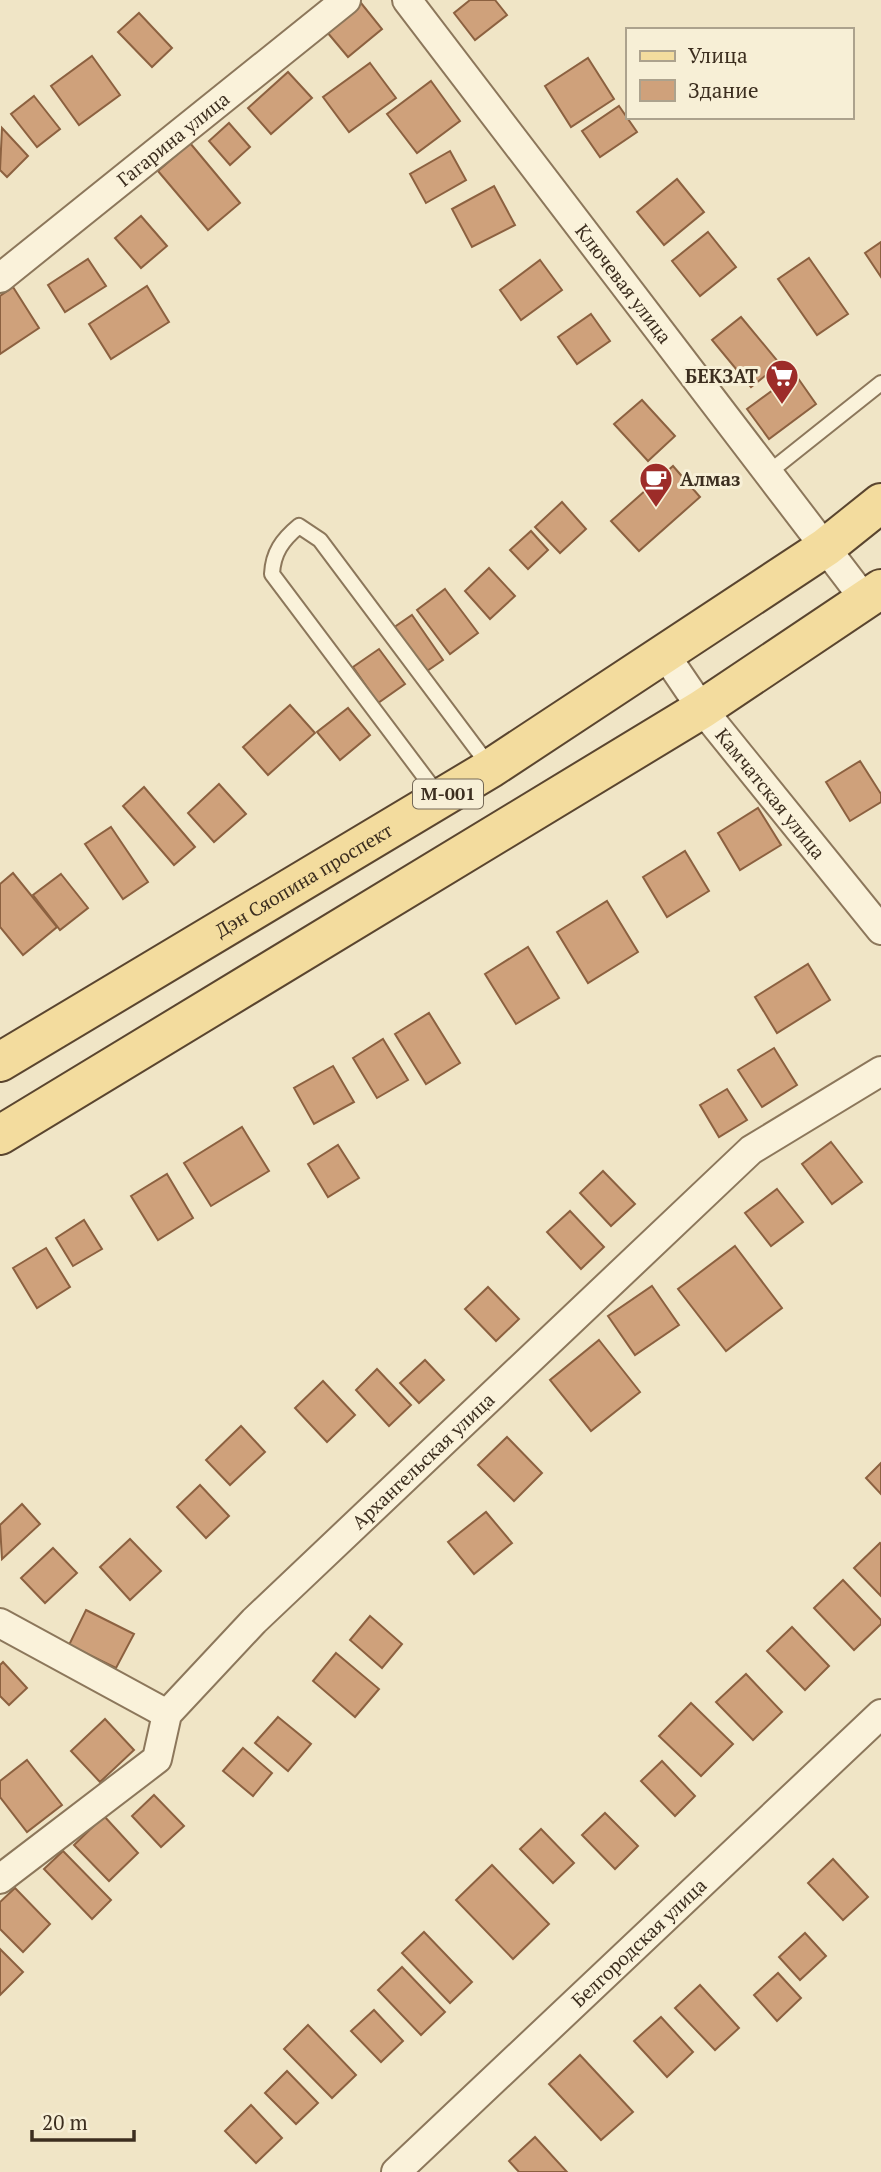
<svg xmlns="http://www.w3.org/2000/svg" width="881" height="2172" viewBox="0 0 881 2172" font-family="'PT Serif',serif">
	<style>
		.building { fill: #cfa17b; stroke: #8c6140; stroke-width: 2 }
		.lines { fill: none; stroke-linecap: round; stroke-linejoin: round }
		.lane-casing { stroke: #8c775b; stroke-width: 18 }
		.street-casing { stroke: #8c775b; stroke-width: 32 }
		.primary-casing { stroke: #5a452f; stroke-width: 42 }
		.lane { stroke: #faf2da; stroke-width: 14 }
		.street { stroke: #faf2da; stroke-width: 28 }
		.primary { stroke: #f3dc9e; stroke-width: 38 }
		.labels { text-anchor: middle; stroke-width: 6; stroke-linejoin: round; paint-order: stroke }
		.shield { fill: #f7efd6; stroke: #746856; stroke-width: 2 }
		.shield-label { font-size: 18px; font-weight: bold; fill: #3c2e1f }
		.street-label { font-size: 19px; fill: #3c2e1f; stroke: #f7efd6 }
		.poi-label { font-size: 19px; font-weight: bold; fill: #3c2e1f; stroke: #f7efd6; text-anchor: end }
	</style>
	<rect width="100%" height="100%" fill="#f0e5c6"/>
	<!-- building -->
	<g class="building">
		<polygon points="470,0 495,0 507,15 475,40 454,13"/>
		<polygon points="361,3 382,29 348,57 327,32"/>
		<polygon points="139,13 172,48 152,67 118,32"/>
		<polygon points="92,56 120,95 79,125 51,86"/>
		<polygon points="588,58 614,99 571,127 545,86"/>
		<polygon points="370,63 396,98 349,132 323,97"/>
		<polygon points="288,72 312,98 271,134 248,108"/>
		<polygon points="431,81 460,121 417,153 387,114"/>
		<polygon points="34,96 60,129 37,147 11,114"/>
		<polygon points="619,106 637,132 600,157 582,131"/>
		<polygon points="229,123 250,147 230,165 209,141"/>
		<polygon points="2,128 28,156 7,177 0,170"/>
		<polygon points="190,143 240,203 208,230 158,171"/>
		<polygon points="450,151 466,180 426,203 410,174"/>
		<polygon points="677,179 704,212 664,245 637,212"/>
		<polygon points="494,186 515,225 472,247 452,209"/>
		<polygon points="141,216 167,246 141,268 115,238"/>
		<polygon points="708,232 736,267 700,296 672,261"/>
		<polygon points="881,242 881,277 865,253"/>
		<polygon points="809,258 848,314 817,335 778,279"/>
		<polygon points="88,259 106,286 65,312 48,285"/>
		<polygon points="540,260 562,290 521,320 500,290"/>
		<polygon points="147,286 169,322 111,359 89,324"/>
		<polygon points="13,287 39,328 0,354 0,296"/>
		<polygon points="591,314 610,341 577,364 558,337"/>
		<polygon points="741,317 780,364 751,387 712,340"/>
		<polygon points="795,374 816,404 769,439 747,409"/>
		<polygon points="642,400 675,436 648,461 614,424"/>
		<polygon points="673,466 700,497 639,551 611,521"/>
		<polygon points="562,502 586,529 560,553 535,527"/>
		<polygon points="531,531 548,550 528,569 510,550"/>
		<polygon points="489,568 515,596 490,619 465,591"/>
		<polygon points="445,589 478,633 450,654 417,610"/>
		<polygon points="412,615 443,660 424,673 393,628"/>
		<polygon points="379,649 405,684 378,703 353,667"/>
		<polygon points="290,705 315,733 268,775 243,747"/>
		<polygon points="348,708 370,735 340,760 317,732"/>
		<polygon points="860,761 881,794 881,802 850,821 826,782"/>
		<polygon points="219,784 246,814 214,842 188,813"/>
		<polygon points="144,787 195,847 174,865 123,806"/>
		<polygon points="758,808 781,845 740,870 718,833"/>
		<polygon points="111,827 148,882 123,899 85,844"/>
		<polygon points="685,851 709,891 667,917 643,877"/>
		<polygon points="13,873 57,927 23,955 0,927 0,884"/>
		<polygon points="61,874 88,908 60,930 33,895"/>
		<polygon points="607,901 638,952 588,983 557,932"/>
		<polygon points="528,947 559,998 516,1024 485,974"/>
		<polygon points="808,964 830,1000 777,1033 755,997"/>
		<polygon points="429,1013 460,1063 426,1084 395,1034"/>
		<polygon points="383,1039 408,1080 377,1098 353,1058"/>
		<polygon points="774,1048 797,1085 762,1107 738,1070"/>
		<polygon points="333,1066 354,1102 314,1124 294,1088"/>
		<polygon points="727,1089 747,1120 719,1137 700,1105"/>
		<polygon points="242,1127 269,1171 211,1206 184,1163"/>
		<polygon points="831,1142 862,1182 832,1204 802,1164"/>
		<polygon points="338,1145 359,1178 328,1197 308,1164"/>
		<polygon points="603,1171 635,1204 611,1226 580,1193"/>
		<polygon points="167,1174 193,1218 158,1240 131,1196"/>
		<polygon points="777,1189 803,1222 771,1246 745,1213"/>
		<polygon points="570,1211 604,1247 581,1269 547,1232"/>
		<polygon points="84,1220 102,1249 73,1266 56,1238"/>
		<polygon points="735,1246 782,1308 726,1351 678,1289"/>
		<polygon points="46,1248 70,1287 37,1308 13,1268"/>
		<polygon points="652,1286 679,1325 635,1355 608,1316"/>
		<polygon points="488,1287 519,1319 496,1341 465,1309"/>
		<polygon points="599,1340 640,1392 591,1431 550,1380"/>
		<polygon points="425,1360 444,1380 419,1403 400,1383"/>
		<polygon points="377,1369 411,1405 389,1426 356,1390"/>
		<polygon points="323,1381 355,1415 327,1442 295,1408"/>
		<polygon points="241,1426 265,1452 230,1485 206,1460"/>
		<polygon points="507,1437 542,1473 514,1501 478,1465"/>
		<polygon points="881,1463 881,1494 866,1478"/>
		<polygon points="200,1485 229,1516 206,1538 177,1507"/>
		<polygon points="22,1504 40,1524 2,1559 0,1525"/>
		<polygon points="486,1512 512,1543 474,1574 448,1542"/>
		<polygon points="130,1539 161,1571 130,1600 100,1567"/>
		<polygon points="880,1543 881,1544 881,1596 854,1568"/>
		<polygon points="53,1548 77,1573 45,1603 21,1578"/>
		<polygon points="843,1580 881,1620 881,1624 854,1650 814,1608"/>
		<polygon points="86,1610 134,1634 116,1668 69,1645"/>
		<polygon points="370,1616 402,1644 382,1668 350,1640"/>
		<polygon points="792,1627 829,1666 805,1690 767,1651"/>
		<polygon points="336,1653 379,1689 355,1717 313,1681"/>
		<polygon points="3,1662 27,1688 9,1705 0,1696 0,1665"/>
		<polygon points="746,1674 782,1712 753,1740 716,1702"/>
		<polygon points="691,1703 733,1744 701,1776 659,1736"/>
		<polygon points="278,1717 311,1744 288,1771 255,1743"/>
		<polygon points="105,1719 134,1750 100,1782 71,1751"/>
		<polygon points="243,1748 272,1773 253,1796 223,1771"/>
		<polygon points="27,1760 62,1805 27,1832 0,1797 0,1781"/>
		<polygon points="662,1761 695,1796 675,1816 641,1781"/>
		<polygon points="154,1795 184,1826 161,1847 132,1816"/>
		<polygon points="605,1813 638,1846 615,1869 582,1835"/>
		<polygon points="104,1816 138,1853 109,1881 74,1845"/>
		<polygon points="541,1829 574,1863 553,1883 520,1849"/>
		<polygon points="63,1851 111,1900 92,1919 44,1869"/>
		<polygon points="833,1859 868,1897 843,1920 808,1883"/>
		<polygon points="492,1865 549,1924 513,1959 456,1900"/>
		<polygon points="15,1888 50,1924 23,1952 0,1929 0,1902"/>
		<polygon points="424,1932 472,1982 450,2003 402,1953"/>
		<polygon points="805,1933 826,1956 800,1980 779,1957"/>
		<polygon points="0,1949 23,1972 0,1995"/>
		<polygon points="402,1967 445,2012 421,2035 378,1990"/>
		<polygon points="778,1973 801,1998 777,2021 754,1995"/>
		<polygon points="700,1985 739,2028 715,2050 675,2008"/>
		<polygon points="374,2010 403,2041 381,2062 351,2031"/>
		<polygon points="661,2017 693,2052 667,2077 634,2041"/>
		<polygon points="308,2025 356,2075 332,2098 284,2049"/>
		<polygon points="580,2055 633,2112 601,2140 549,2084"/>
		<polygon points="287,2071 318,2103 296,2124 265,2093"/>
		<polygon points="251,2105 282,2138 256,2163 225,2131"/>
		<polygon points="535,2137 567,2172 519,2172 509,2161"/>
	</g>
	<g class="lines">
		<defs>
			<g id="lane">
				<polyline points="768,473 881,383"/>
				<path d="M439 796 272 574C273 553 282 540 299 526L320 540 490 767"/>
			</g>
			<g id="street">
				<path id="s1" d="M407 0 866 601"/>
				<path id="s2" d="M0 278 346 0"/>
				<path id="s3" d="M666 656 702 709 881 930"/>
				<polyline points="0,1623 167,1714"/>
				<path id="s4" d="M0 1879 157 1759 167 1714 254 1621 751 1150 881 1071"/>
				<path id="s5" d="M396 2172 881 1714"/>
			</g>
			<g id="primary">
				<path id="s6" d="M0 1062 491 768 826 547 881 503"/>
				<polyline points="0,1135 702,709 881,589"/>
			</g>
		</defs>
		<!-- lane casing -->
		<use href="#lane" class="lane-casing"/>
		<!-- street casing -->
		<use href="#street" class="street-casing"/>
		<!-- primary casing -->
		<use href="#primary" class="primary-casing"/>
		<!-- lane -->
		<use href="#lane" class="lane"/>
		<!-- street -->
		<use href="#street" class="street"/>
		<!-- primary -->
		<use href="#primary" class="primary"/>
	</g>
	<!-- icons -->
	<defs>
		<symbol id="supermarket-pin" viewBox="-11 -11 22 30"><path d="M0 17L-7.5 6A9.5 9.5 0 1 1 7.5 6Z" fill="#9d2c29" stroke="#f7efd6"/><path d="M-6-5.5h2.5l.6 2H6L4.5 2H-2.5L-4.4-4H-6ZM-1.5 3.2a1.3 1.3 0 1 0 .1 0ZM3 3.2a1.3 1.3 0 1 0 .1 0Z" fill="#fff"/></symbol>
		<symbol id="cafe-pin" viewBox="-11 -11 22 30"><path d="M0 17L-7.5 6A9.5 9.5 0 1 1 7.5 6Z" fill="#9d2c29" stroke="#f7efd6"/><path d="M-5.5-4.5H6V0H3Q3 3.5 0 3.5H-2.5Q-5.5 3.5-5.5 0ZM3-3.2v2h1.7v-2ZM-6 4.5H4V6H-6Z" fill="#fff"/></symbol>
	</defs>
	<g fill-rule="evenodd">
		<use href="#supermarket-pin" x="763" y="357" width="38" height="52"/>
		<use href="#cafe-pin" x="637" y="460" width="38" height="52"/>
	</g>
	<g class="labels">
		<!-- shield labels -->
		<rect class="shield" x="413" y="779.5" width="70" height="29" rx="5"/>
		<g class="shield-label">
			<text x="448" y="800">M-001</text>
		</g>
		<!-- street labels -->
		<g class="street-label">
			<text dy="7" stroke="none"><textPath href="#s2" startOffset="222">Гагарина улица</textPath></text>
			<text dy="7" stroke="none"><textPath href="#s1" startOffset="357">Ключевая улица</textPath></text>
			<text dy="7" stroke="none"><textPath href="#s3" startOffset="173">Камчатская улица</textPath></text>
			<text dy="7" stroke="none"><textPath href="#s6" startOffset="354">Дэн Сяопина проспект</textPath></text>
			<text dy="7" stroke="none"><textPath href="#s4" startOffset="604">Архангельская улица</textPath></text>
			<text dy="7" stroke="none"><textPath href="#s5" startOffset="334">Белгородская улица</textPath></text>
		</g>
		<!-- poi labels -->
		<g class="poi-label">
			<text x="758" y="383">БЕКЗАТ</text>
			<text x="680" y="486" text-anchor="start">Алмаз</text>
		</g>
	</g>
	<!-- legend -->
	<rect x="626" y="28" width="228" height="91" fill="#f7efd6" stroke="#aca28d" stroke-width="2"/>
	<rect x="640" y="51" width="35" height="10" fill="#f3dc9e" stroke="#aca28d" stroke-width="2"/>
	<text x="688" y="63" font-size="21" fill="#3c2e1f">Улица</text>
	<rect x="640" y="80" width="35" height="21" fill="#cfa17b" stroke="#aca28d" stroke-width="2"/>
	<text x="688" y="98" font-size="21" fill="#3c2e1f">Здание</text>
	<!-- scale -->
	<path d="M32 2130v10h102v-10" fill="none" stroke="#3c2e1f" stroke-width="3.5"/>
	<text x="42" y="2130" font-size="21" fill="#3c2e1f" stroke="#f7efd6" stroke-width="5" paint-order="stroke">20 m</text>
</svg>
